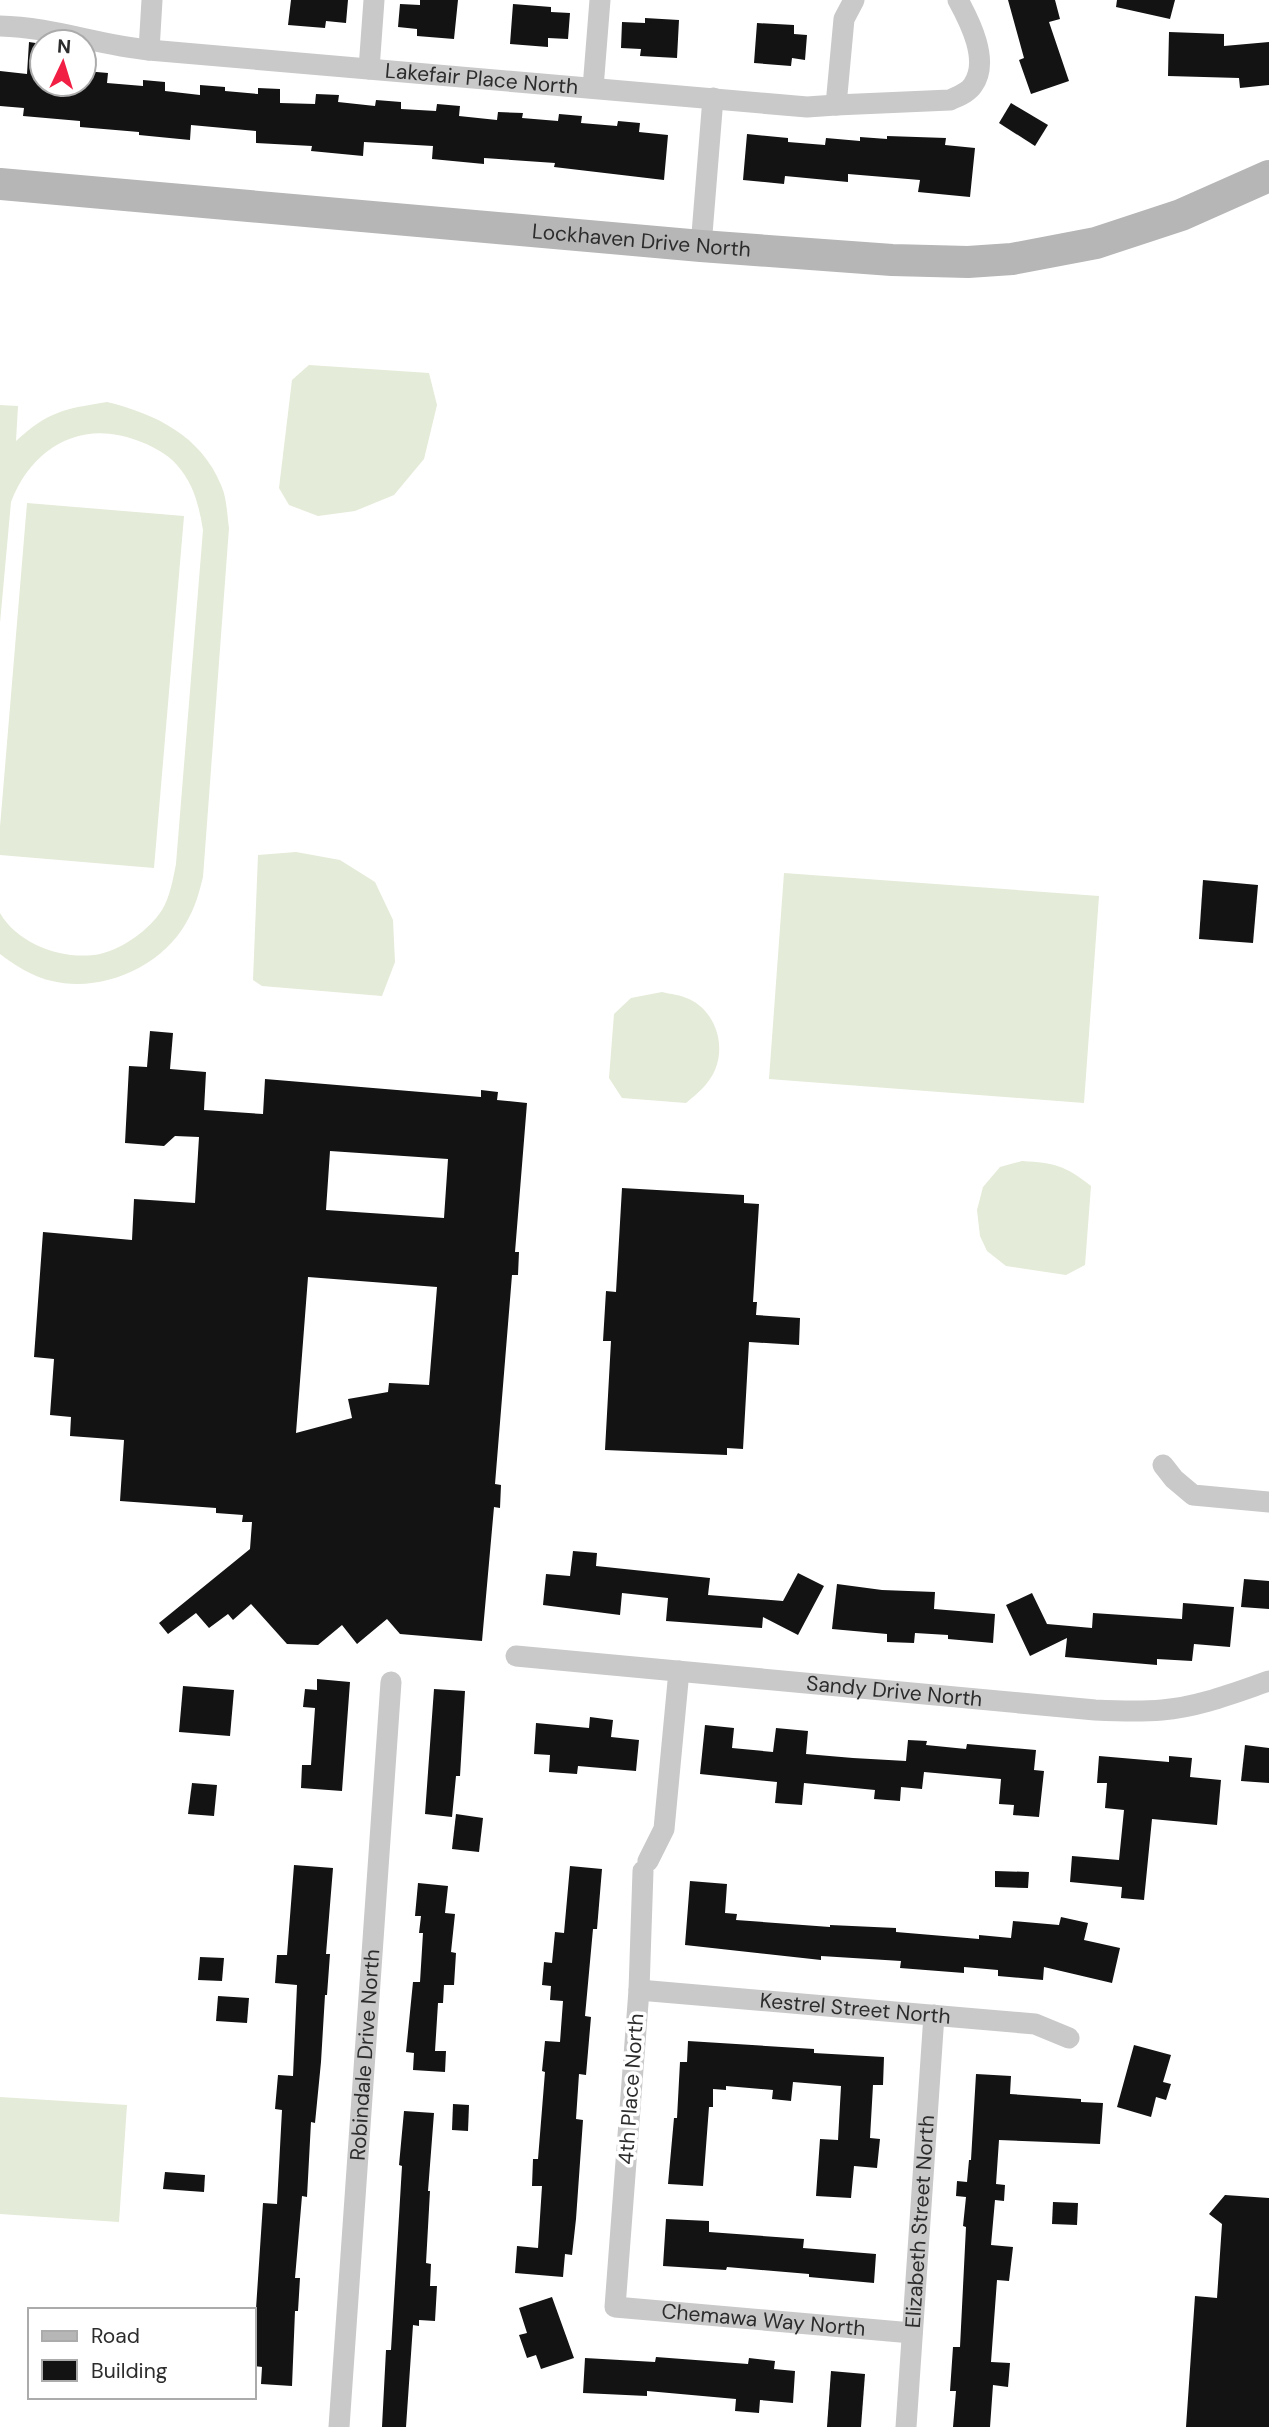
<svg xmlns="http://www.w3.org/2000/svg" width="1269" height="2427" viewBox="0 0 1269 2427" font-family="'DM Sans',sans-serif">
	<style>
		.pitch { fill: #e4ebd8 }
		.building { fill: #131313; fill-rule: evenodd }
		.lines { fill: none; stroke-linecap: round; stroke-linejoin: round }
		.street { stroke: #c9c9c9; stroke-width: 21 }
		.secondary { stroke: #b6b6b6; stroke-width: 32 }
		.labels { text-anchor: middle; stroke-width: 7; stroke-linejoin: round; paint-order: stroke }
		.street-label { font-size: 21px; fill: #2c2c2c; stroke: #fff }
	</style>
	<rect width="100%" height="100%" fill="#fff"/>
	<!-- pitch -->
	<g class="pitch">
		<polygon points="309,365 429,373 437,405 424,459 394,495 355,511 318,516 289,505 279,488 292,380"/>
		<path d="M107 402C156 414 201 436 221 485 227 498 227 515 229 528L203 877C199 893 195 908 186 923 161 967 102 993 52 981 33 977 16 966 0 954V913C18 945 65 961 100 954 124 948 149 930 162 910 170 897 173 879 176 864L203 530C199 506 194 484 177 465 167 453 150 445 136 440 80 419 31 449 11 502L0 623V405L18 406 16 441C49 411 64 409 107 402Z"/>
		<polygon points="27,503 184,516 154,868 0,855 0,827"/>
		<polygon points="296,852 340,860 375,882 393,920 395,962 382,996 262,986 253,980 258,855"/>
		<polygon points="784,873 1099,896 1084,1103 769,1079"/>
		<path d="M662 992C670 994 681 995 689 999 715 1011 726 1044 715 1070 709 1084 697 1094 686 1103L622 1098 609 1078 614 1014 631 998Z"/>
		<path d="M1022 1161C1055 1163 1064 1165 1091 1186L1085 1265 1066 1275 1006 1266 987 1251 980 1236 977 1210 983 1187 1000 1167Z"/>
		<polygon points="0,2097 127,2105 119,2222 0,2214"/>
	</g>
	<!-- building -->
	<g class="building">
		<polygon points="291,0 348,0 346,23 326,21 325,28 288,25"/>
		<polygon points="420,0 458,0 454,39 417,36 417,29 398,27 400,4 420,5"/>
		<polygon points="1008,0 1055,0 1060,19 1049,22 1069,81 1031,94 1019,60 1024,58"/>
		<polygon points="1117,0 1175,0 1170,19 1116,7"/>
		<polygon points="513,4 551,7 551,12 570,13 568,39 548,38 548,47 510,44"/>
		<polygon points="645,18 679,20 677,58 640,56 641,49 621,48 622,22 645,23"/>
		<polygon points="757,23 794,25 794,34 807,35 805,60 792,58 791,66 754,63"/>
		<polygon points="1169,32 1224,34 1224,46 1269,42 1269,85 1240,88 1239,78 1168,76"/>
		<polygon points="29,42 42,44 42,84 84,84 85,71 108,73 107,83 143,86 143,80 165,82 165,91 200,95 200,85 225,87 225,91 258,94 258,88 280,89 280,103 315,104 316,94 339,95 338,102 375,106 376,100 401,102 401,109 436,111 437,104 460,106 459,116 497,120 498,112 523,113 522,118 558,121 559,114 582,116 581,123 617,126 618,121 640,123 639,132 668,135 664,180 554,167 555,163 484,158 484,164 432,159 433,146 364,142 363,156 311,151 312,146 256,143 256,131 191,125 190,140 139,135 139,132 80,127 80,121 23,116 24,108 0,106 0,71 27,74"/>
		<polygon points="1011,103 1048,125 1035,146 999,123"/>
		<polygon points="747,134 788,138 788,142 825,145 826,138 860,141 860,137 887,139 887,136 946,138 945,145 975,148 970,197 918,192 920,180 848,174 848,182 785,176 784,184 743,180"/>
		<polygon points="1203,880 1258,885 1253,943 1199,939"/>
		<path d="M150 1031 173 1033 170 1069 206 1072 204 1110 263 1114 265 1079 481 1097V1090L498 1092 497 1100 527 1103 515 1252H519L518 1275H512L495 1484 501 1485 500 1508 494 1507 482 1641 400 1634 387 1619 357 1644 342 1625 318 1645 287 1644 251 1604 233 1620 228 1614 209 1628 196 1613 168 1634 159 1623 250 1549 252 1522H242L243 1515 216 1513V1508L120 1501 124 1440 70 1436 71 1417 50 1415 54 1359 34 1357 43 1232 132 1240 134 1199 195 1203 199 1137 175 1136 164 1146 125 1143 129 1066 147 1067ZM330 1151 448 1159 444 1218 326 1210ZM308 1277 437 1287 429 1385 389 1383 388 1392 348 1399 352 1418 296 1433Z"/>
		<polygon points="622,1188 744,1195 744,1203 759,1204 753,1302 757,1302 756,1315 800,1318 799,1345 749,1342 743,1449 727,1448 727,1455 605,1450 611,1341 603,1341 606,1291 616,1292"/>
		<polygon points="573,1551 597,1553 596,1566 710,1578 708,1595 783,1601 798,1573 824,1586 798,1635 763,1617 762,1628 666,1621 668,1598 622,1593 620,1615 543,1605 546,1574 570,1576"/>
		<polygon points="1244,1579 1269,1581 1269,1609 1241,1607"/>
		<polygon points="837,1584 882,1590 935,1592 934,1609 995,1614 993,1643 948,1639 948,1635 915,1633 914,1643 887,1642 887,1634 832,1629"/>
		<polygon points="1032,1593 1047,1624 1092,1628 1093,1613 1182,1619 1183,1603 1234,1607 1230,1647 1194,1644 1192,1661 1157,1659 1157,1665 1065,1657 1067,1638 1030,1656 1006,1605"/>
		<polygon points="317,1679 350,1682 342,1791 301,1788 302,1765 311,1765 315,1708 303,1707 305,1689 317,1690"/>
		<polygon points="183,1686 234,1690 230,1736 179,1732"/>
		<polygon points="434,1689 465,1691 460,1776 456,1776 452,1817 425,1814"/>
		<polygon points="590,1717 613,1720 611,1737 639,1740 636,1771 578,1766 577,1774 549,1772 550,1755 534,1754 536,1723 589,1728"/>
		<polygon points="705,1725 734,1728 732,1748 773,1752 776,1728 808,1731 806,1754 853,1758 906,1761 908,1740 927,1741 926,1745 966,1749 967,1744 1036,1750 1034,1770 1044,1771 1039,1817 1013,1815 1014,1805 999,1804 1001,1779 924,1772 922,1789 901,1787 900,1801 874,1799 875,1790 804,1783 802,1805 775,1803 777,1782 700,1774"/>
		<polygon points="1245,1745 1269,1748 1269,1783 1241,1781"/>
		<polygon points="1099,1756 1169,1762 1169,1756 1192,1758 1190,1777 1221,1780 1217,1825 1152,1819 1144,1900 1121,1898 1122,1887 1070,1882 1072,1856 1119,1860 1124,1810 1105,1808 1107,1783 1097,1783"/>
		<polygon points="192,1783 217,1785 214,1816 188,1814"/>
		<polygon points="456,1814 483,1818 479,1852 452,1849"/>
		<polygon points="294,1865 333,1868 326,1954 330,1954 327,1995 325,1995 321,2062 315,2123 311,2122 307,2197 302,2196 295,2278 300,2278 298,2311 295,2311 292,2386 261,2384 262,2367 254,2366 254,2339 263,2203 277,2204 282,2110 275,2109 278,2075 293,2076 297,1985 275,1983 277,1955 287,1955"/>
		<polygon points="570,1866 602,1869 597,1929 593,1929 585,2016 591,2017 586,2075 579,2074 576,2119 583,2120 576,2219 572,2255 565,2254 563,2277 515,2273 517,2246 538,2248 542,2186 532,2186 533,2159 538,2159 545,2072 542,2071 545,2041 560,2042 563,2001 550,2000 551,1986 542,1985 544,1962 552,1963 555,1932 564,1933"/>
		<polygon points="995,1871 1029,1872 1028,1888 995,1887"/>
		<polygon points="690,1881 727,1884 725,1913 737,1914 736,1920 830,1927 830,1925 896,1928 896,1932 979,1939 979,1935 1011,1938 1013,1921 1059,1925 1061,1917 1088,1923 1084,1940 1120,1948 1112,1983 1044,1967 1043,1980 998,1976 998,1970 964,1967 964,1973 900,1968 901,1961 821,1956 821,1960 685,1945"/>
		<polygon points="418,1883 448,1886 445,1913 455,1914 451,1952 456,1953 454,1985 444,1985 443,2003 438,2003 435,2051 446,2051 445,2072 413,2070 414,2053 406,2052 413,1982 420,1982 423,1933 419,1933 421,1916 415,1916"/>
		<polygon points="200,1957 224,1958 222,1981 198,1980"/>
		<polygon points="218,1996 249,1998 247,2023 216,2021"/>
		<polygon points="688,2041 814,2049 814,2053 884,2057 883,2085 873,2085 870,2138 880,2139 877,2168 854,2166 851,2198 816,2196 820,2139 838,2140 841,2086 793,2082 791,2101 772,2099 773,2090 726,2086 726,2090 713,2089 713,2107 709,2107 703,2186 668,2184 674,2118 677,2118 680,2062 687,2062"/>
		<polygon points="1134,2045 1171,2055 1163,2082 1171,2084 1166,2100 1156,2097 1151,2117 1117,2107"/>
		<polygon points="976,2074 1011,2076 1010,2094 1081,2099 1081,2102 1103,2103 1100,2144 999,2140 996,2184 1005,2185 1004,2201 995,2200 991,2245 1013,2247 1009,2281 997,2280 991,2362 1010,2363 1008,2387 993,2385 990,2427 953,2427 956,2391 950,2391 953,2347 960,2347 966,2227 963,2226 966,2197 956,2196 957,2181 967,2182 969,2160 971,2160"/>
		<polygon points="453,2104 469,2105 468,2131 452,2130"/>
		<polygon points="404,2111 434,2113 428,2191 430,2191 426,2263 431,2264 430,2286 437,2286 435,2321 419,2320 419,2326 413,2325 406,2427 382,2427 386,2350 391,2350 402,2166 399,2165"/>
		<polygon points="165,2172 205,2175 204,2192 163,2189"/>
		<polygon points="1225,2195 1269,2198 1269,2427 1186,2427 1195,2296 1217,2298 1222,2224 1209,2214"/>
		<polygon points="1053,2202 1078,2203 1077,2225 1052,2224"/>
		<polygon points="666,2219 709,2221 709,2232 804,2239 803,2248 876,2254 874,2283 809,2277 809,2274 727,2267 726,2270 663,2266"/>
		<polygon points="552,2297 574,2358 541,2369 536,2355 527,2358 519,2335 527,2333 519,2308"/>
		<polygon points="656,2357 748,2364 749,2358 775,2361 774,2369 795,2371 793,2403 760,2400 759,2413 735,2411 736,2399 647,2391 647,2396 583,2393 585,2358 655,2362"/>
		<polygon points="831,2371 865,2374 861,2427 827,2427"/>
	</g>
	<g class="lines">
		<!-- street -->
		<g class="street">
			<path d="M854 0 844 19 836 105 950 100C958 96 968 93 973 85 990 61 970 22 958 0"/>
			<path id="s1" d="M0 26C51 27 98 45 149 50L807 107 836 105"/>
			<polyline points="149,50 152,0"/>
			<polyline points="369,69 374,0"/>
			<polyline points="593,88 600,0"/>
			<polyline points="701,246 713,98"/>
			<polyline points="1163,1465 1174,1479 1193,1495 1269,1502"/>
			<path id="s2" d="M516 1656 1095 1710C1117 1711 1139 1712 1162 1710 1199 1707 1234 1693 1269 1681"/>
			<polyline points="648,1861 664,1829 679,1671"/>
			<path id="s3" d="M643 1871 639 1990 615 2307 912 2333"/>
			<path id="s4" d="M639 1990 1035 2024 1069 2038"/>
			<path id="s5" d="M339 2427 391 1682"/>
			<path id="s6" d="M906 2427 934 2015"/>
		</g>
		<!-- secondary -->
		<path class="secondary" id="s7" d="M0 184 701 246 892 260 968 262 1012 259 1096 243 1181 215 1269 176"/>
	</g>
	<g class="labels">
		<!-- street labels -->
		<g class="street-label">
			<text dy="7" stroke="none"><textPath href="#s1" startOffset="485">Lakefair Place North</textPath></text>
			<text dy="7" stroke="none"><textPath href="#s7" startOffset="644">Lockhaven Drive North</textPath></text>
			<text dy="7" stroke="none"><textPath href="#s2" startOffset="380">Sandy Drive North</textPath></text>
			<text dy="7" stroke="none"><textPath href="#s4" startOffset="217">Kestrel Street North</textPath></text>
			<text dy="7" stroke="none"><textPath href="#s5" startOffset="373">Robindale Drive North</textPath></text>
			<text transform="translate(631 2089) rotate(-86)" y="7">4th Place North</text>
			<text dy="7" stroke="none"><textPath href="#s6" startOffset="206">Elizabeth Street North</textPath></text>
			<text dy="7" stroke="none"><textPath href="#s3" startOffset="586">Chemawa Way North</textPath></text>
		</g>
	</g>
	<!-- legend -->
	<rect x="28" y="2308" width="228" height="91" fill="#ffffff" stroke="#ababab" stroke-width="2"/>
	<rect x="42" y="2331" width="35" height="10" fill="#b6b6b6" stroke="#ababab" stroke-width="2"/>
	<text x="91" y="2343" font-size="21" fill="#2c2c2c">Road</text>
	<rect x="42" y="2360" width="35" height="21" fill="#131313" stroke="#ababab" stroke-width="2"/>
	<text x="91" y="2378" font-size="21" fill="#2c2c2c">Building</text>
	<!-- north arrow -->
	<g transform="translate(63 63) rotate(4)"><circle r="33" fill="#ffffff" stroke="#ababab" stroke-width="2"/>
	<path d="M0-5L12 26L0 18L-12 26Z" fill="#f21f45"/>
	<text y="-10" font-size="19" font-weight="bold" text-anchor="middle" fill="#2c2c2c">N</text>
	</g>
</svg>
